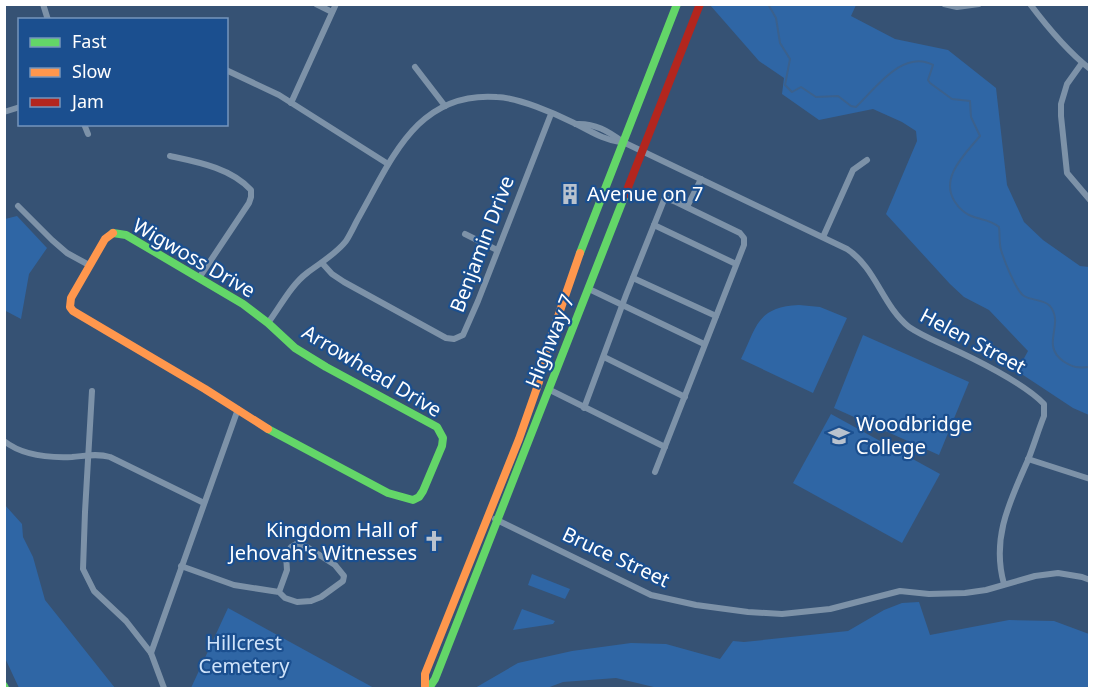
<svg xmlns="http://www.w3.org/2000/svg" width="1094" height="693" viewBox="0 0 1094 693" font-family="'Noto Sans',sans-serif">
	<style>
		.green { fill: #2f66a5 }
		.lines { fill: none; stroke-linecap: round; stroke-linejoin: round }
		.stream { stroke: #3b618d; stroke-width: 2 }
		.street { stroke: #7d92a8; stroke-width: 6 }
		.fast { stroke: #63d668; stroke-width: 8 }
		.slow { stroke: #ff974d; stroke-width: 8 }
		.jam { stroke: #b3261e; stroke-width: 8 }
		.labels { text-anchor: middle; stroke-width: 4.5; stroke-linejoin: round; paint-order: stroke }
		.poi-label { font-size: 20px; fill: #fff; stroke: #1b4f8f; text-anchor: start }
		.street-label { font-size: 20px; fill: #fff; stroke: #1b4f8f }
		.park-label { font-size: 20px; fill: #cfe3fa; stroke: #1b4f8f }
	</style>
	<rect width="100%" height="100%" fill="#365274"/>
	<!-- green -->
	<g class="green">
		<polygon points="710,5 856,5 851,16 895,39 948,50 996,88 1007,185 1024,222 1043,240 1080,266 1089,267 1089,415 1073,408 1017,371 1028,351 989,310 964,297 950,284 886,214 917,141 916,131 902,122 873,109 819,120 782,94 784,78 759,61"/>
		<polygon points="17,216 47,248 29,274 21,319 4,310 5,219"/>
		<path d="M799 305 820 307 847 318 813 393 741 359C757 326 757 307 799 305Z"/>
		<polygon points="863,335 969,382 939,455 834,408"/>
		<polygon points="831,414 940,474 902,543 793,483"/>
		<polygon points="4,504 22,524 23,537 33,557 45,600 115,688 19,688 5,658"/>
		<polygon points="532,574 570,589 565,599 528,585"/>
		<polygon points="919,602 930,635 1009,620 1054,621 1089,634 1089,688 658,688 616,678 563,682 547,688 475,688 518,663 572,651 631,643 666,644 720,659 733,641 744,642 848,631 884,610 902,603"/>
		<polygon points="228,608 374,688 191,688"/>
		<polygon points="522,609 555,621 553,624 513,630"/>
	</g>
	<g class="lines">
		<!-- stream -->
		<path class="stream" d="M768 4 776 18 780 43 790 59 785 85 792 92 801 87 816 97 838 96 851 106 856 107C876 88 903 49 933 65L928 80 930 83 952 99 970 101 971 117 980 136C965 154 939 178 955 202 959 208 963 212 969 215 981 221 987 218 999 227 1000 235 999 243 1001 250 1004 260 1016 291 1024 296 1032 301 1044 299 1050 306 1065 325 1040 344 1063 361 1073 368 1078 368 1090 367"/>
		<!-- street -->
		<g class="street">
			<polyline points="43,4 48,20"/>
			<polyline points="316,4 332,12"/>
			<polyline points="944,4 957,7 979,4"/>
			<path d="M1030 4C1048 28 1066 50 1090 69"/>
			<polyline points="1082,63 1067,84 1061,104 1061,116 1067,173 1090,200"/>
			<polyline points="415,67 445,106"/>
			<polyline points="226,70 279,95 388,164"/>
			<polyline points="291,103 336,4"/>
			<polyline points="4,112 20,107"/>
			<polyline points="84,124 88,134"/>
			<path d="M576 124C595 123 608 131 623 142L847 249C876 268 882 305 909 327 921 335 933 340 946 346 973 358 1024 383 1044 404V416C1038 431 1034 445 1028 460 1010 501 991 538 1004 584"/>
			<path d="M170 156C198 162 231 168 251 190V197L249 203 199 278"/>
			<polyline points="18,206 52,240 67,253 89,265"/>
			<polyline points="687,207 701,179"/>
			<polyline points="654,225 736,264"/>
			<polyline points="465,234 497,250"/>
			<polyline points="823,237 853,170 867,160"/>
			<polyline points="322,263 332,274 344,282 446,338 454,339 463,335 478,301 551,114"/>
			<polyline points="633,278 716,316"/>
			<polyline points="589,289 704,344"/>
			<path d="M268 323C280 307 291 285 307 273 320 263 336 254 346 241 351 233 355 224 359 217 392 159 417 91 497 97 519 98 554 113 574 123 591 131 601 139 620 142"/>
			<polyline points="604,357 685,397"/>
			<polyline points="548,389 665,447"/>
			<polyline points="92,391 85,512 83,569 94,591 126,621 151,653 164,688"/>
			<polyline points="584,408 626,295 664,200 668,199 676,202 740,233 744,238 744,245 655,472"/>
			<path d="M4 441C23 456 49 458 72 457 85 456 97 453 110 457L204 503"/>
			<polyline points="1028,459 1090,479"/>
			<polyline points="495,519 651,595 696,605 748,612 782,614 830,609 900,591 929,594 965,593 986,590 1035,576 1058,573 1082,577 1090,580"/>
			<polyline points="181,566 234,585 279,592 285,598 297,602 311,601 321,597 343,581 344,576 335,565 307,547 296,544 291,547 286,555 287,570 279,592"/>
			<polyline points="151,653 238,409"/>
		</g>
		<!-- fast -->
		<g class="fast">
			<polyline points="113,233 126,235 243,304 268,323 295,348 326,367 437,427 443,438 442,446 423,491 419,497 413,500 388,493 268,429"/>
			<polyline points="580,253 677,4"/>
			<polyline points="4,686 5,688"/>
			<polyline points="429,688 435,679 625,195"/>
		</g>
		<!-- slow -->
		<g class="slow">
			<polyline points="113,233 105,239 71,298 70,307 73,311 205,389 268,429"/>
			<polyline points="425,688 425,674 519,439 539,382 542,363 580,253"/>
		</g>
		<!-- jam -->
		<polyline class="jam" points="625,195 700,4"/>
	</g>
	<!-- icons -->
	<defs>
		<symbol id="building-bare" viewBox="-9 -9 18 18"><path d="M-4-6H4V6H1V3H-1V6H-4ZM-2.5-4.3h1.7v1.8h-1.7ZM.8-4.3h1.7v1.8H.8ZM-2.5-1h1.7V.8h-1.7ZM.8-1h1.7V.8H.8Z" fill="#b9c2ce" stroke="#1b4f8f" stroke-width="2.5" paint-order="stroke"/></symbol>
		<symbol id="school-bare" viewBox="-9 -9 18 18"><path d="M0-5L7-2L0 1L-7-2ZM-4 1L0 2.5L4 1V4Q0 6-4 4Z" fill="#b9c2ce" stroke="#1b4f8f" stroke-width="2.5" paint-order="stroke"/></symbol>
		<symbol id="church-bare" viewBox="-9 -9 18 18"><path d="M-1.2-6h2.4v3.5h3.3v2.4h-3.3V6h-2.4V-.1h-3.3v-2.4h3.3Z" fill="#b9c2ce" stroke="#1b4f8f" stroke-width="2.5" paint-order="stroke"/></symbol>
	</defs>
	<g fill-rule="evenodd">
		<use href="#building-bare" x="555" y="179" width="30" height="30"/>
		<use href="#school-bare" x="824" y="421" width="30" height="30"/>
		<use href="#church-bare" x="419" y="526" width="30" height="30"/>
	</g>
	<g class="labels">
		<!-- poi labels -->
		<g class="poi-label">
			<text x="587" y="201">Avenue on 7</text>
			<text x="856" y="431">Woodbridge<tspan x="856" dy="23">College</tspan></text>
			<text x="417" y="537" text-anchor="end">Kingdom Hall of<tspan x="417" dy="23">Jehovah's Witnesses</tspan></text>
		</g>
		<!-- street labels -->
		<g class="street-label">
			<text transform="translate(482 244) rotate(-69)" y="7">Benjamin Drive</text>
			<text transform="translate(194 258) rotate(30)" y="7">Wigwoss Drive</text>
			<text transform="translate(550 341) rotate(-68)" y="7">Highway 7</text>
			<text transform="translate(973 341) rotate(28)" y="7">Helen Street</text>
			<text transform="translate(372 371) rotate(31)" y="7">Arrowhead Drive</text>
			<text transform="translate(616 557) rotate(25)" y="7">Bruce Street</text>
		</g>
		<!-- park labels -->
		<g class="park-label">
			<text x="244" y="650">Hillcrest<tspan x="244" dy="23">Cemetery</tspan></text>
		</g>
	</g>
	<!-- border -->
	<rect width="1094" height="693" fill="none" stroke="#ffffff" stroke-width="12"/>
	<!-- legend -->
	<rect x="18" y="18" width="210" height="108" fill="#1b4f8f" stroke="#7695bc" stroke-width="1.5"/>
	<rect x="30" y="38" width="30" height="9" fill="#63d668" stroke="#7695bc" stroke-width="1.5"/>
	<text x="72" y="48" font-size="18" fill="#ffffff">Fast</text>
	<rect x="30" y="68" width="30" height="9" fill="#ff974d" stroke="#7695bc" stroke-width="1.5"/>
	<text x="72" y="78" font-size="18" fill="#ffffff">Slow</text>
	<rect x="30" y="98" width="30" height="9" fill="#b3261e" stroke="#7695bc" stroke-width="1.5"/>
	<text x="72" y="108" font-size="18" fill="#ffffff">Jam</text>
</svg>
